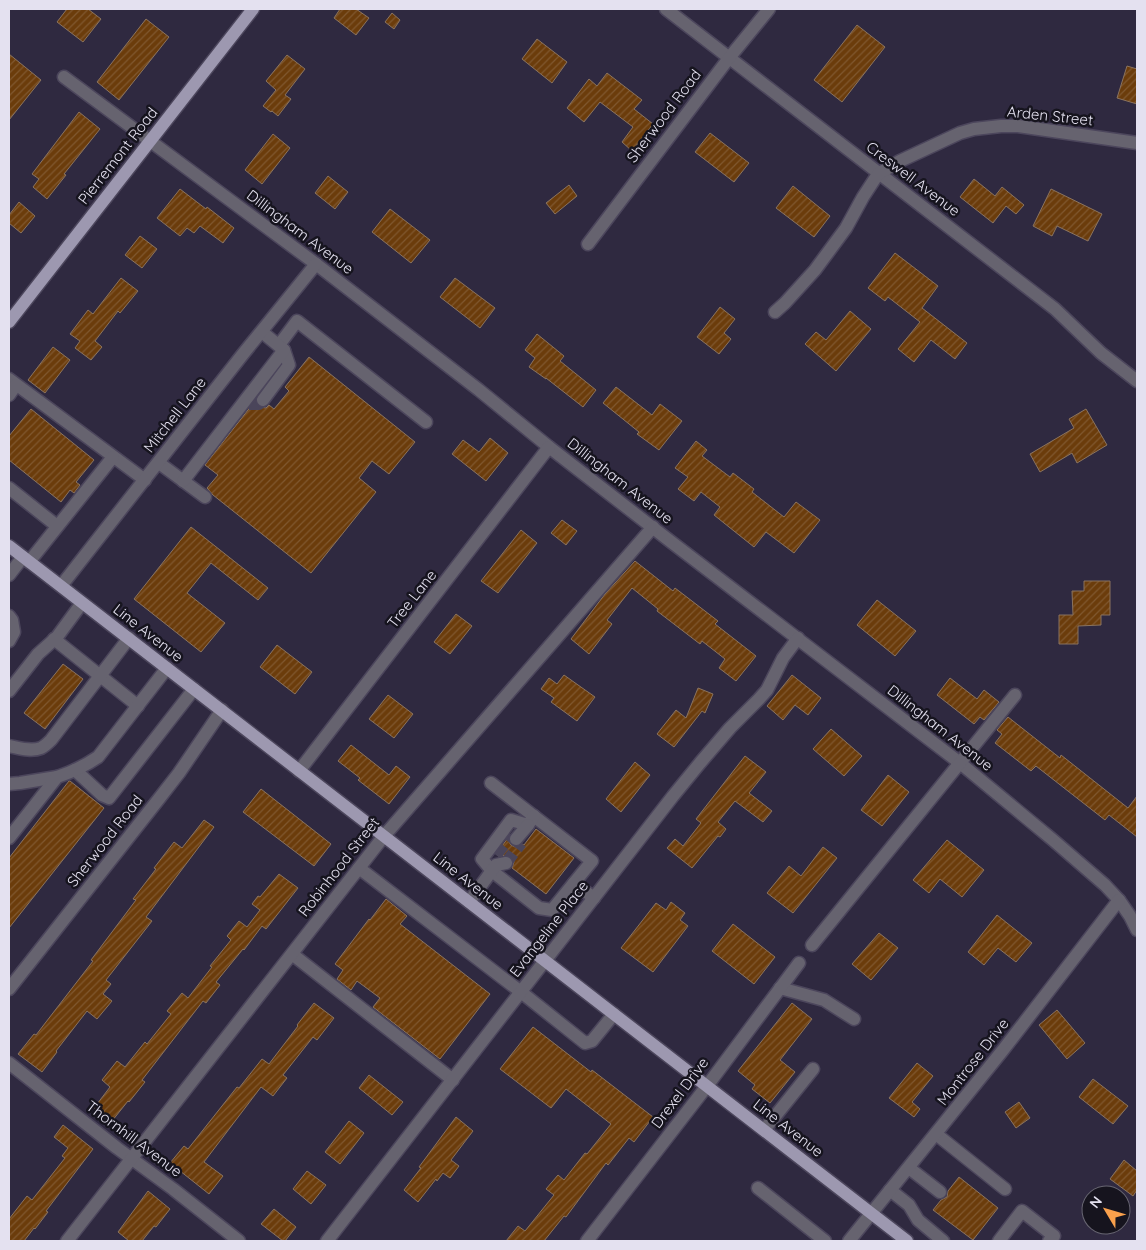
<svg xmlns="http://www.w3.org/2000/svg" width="1146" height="1250" viewBox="0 0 1146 1250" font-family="Quicksand,sans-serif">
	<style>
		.building { fill: url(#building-hatch); stroke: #8a735f }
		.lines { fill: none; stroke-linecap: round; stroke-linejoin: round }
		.minor-tunnel { stroke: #4a455a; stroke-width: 12; stroke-dasharray: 12 6; stroke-linecap: butt }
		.minor-casing { stroke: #4c465c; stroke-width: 15 }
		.major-casing { stroke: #4c465c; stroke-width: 15 }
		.minor { stroke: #66636f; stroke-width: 12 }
		.major { stroke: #9d98b0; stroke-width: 12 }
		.labels { text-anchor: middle; stroke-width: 5; stroke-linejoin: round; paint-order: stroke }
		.street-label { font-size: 15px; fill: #e4e1f0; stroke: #16141e }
	</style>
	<defs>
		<pattern id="building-hatch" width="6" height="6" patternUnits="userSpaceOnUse" patternTransform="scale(1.25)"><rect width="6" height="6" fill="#6b3c0b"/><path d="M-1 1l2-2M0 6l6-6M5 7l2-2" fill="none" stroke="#80582f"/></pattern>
	</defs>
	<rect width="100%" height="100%" fill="#2f2940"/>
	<!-- building -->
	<g class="building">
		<polygon points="67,9 88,9 101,19 83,42 57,22"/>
		<polygon points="340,9 356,9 369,18 356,35 334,18"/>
		<polygon points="392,13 400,20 394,29 385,22"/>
		<polygon points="146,19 169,37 119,100 97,82"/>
		<polygon points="857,25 885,47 842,102 814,80"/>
		<polygon points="537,39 567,62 552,83 522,59"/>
		<polygon points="9,54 41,80 9,120"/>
		<polygon points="287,55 305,69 285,95 291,99 278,116 272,111 271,112 263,106 276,90 266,81"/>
		<polygon points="1127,66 1137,69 1137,104 1117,98"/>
		<polygon points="607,73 642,100 634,109 653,124 632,151 622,142 633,127 600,102 584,122 567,108 589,79 597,86"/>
		<polygon points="79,112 100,129 64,174 66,175 47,199 33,187 39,179 32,174"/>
		<polygon points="710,133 749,163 734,182 695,152"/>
		<polygon points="273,134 290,148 262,184 245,170"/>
		<polygon points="328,176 348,192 335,209 315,193"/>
		<polygon points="974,179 995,196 1002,187 1024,205 1016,214 1006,206 993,223 960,197"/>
		<polygon points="569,185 577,196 555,214 546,203"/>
		<polygon points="793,186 830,216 814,237 776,208"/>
		<polygon points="180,189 206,209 207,207 234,228 223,243 200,226 194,233 187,228 180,236 157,218"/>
		<polygon points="1051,189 1102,214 1088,241 1057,226 1052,236 1033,226"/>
		<polygon points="19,202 35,216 21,233 9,223 9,215"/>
		<polygon points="390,209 430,240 411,263 372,232"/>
		<polygon points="140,236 157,249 142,268 125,255"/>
		<polygon points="895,253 938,286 922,308 967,343 955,359 931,340 914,362 898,349 920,322 888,297 885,301 868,288"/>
		<polygon points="121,278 138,291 120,313 118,311 95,341 102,347 91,360 75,348 80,341 70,334 88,310 93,314"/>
		<polygon points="455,278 495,308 480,328 440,297"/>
		<polygon points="720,307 735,319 724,333 731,339 719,354 697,337"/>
		<polygon points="850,311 871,329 836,371 805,344 816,332 826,340"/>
		<polygon points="537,334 564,356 560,361 596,390 583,407 546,378 546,379 529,367 535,358 525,350"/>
		<polygon points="53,347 70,360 45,393 28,380"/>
		<polygon points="309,357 415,442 389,474 372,461 359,478 376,492 311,573 213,495 207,488 218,475 205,465 255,401 259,407 266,408 269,405 274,409 289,391 285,387"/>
		<polygon points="616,387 652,415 660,404 682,421 659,450 637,434 639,432 603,403"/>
		<polygon points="31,409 94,460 76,482 80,485 74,493 70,490 61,502 9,460 9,436"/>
		<polygon points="1086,409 1107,445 1077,463 1072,453 1040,472 1030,454 1074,428 1069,419"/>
		<polygon points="490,438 508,453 486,481 452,454 463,440 479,452"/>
		<polygon points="696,441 707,450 702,456 730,477 733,473 754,489 752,492 784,517 796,502 820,520 794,553 766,532 754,547 714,515 720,507 701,492 694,501 678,489 688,477 675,468"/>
		<polygon points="562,520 577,531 566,545 551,533"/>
		<polygon points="191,527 268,588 258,600 211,563 187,593 225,623 201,652 134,599"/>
		<polygon points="521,530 537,543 498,593 481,581"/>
		<polygon points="635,561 673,591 675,588 718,621 715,624 756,656 736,681 719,668 725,659 702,641 700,644 657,611 658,609 632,588 607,620 612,624 589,654 571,639 605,594"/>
		<polygon points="1084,581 1110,581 1110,615 1101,615 1101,625 1078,626 1078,644 1059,644 1059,615 1073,615 1072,591 1084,591"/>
		<polygon points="877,600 916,631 895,656 857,625"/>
		<polygon points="456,614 472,626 450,654 434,642"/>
		<polygon points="277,645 312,672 295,694 260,667"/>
		<polygon points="63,664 83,679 45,729 24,713"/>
		<polygon points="564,675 595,697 577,721 551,702 554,698 541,689 549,678 557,684"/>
		<polygon points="792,675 821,698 808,715 795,705 783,720 767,706"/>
		<polygon points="950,678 977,699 984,690 999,702 984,720 980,717 974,724 937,695"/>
		<polygon points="698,688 713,694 705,713 702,711 674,747 657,734 676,710 686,718"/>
		<polygon points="388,695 413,714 394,738 369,719"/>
		<polygon points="1008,717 1060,758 1061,755 1128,808 1137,796 1137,837 1109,815 1105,820 1036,766 1031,771 995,743 1002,734 997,730"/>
		<polygon points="831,729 862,756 844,776 813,749"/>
		<polygon points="351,745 389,775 396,766 410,777 389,804 358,780 360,778 338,761"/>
		<polygon points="745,756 766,772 749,793 772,811 763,822 735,801 718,822 726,829 720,837 718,836 692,868 667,848 675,839 683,846 701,823 696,819"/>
		<polygon points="635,762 650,775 621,812 606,799"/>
		<polygon points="888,775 909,792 882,826 861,810"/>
		<polygon points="69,781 70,781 104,808 9,928 9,858"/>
		<polygon points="261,789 331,844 314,866 243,812"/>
		<polygon points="204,820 214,827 146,917 152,921 106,980 111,984 103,994 112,1001 97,1019 87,1011 56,1051 57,1052 42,1072 18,1054 34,1034 36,1035 93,961 91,960 136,900 133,899 156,869 154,868 174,842 182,848"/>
		<polygon points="536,829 574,858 546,894 512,868 514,862 512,857 508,855 498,856 496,854 508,838 509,842 511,845 515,847 519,846 522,844 524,845"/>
		<polygon points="947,840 984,870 962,897 940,879 929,893 913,880"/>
		<polygon points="823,847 837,858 793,913 767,893 789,866 801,876"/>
		<polygon points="279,874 298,888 266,929 262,926 244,950 243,949 216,982 220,985 206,1003 203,1001 142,1080 145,1082 129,1102 128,1101 112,1121 94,1108 110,1087 102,1080 117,1061 125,1067 145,1042 147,1044 171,1014 167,1011 182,993 188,998 212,967 210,966 231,940 227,936 239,921 247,927 260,910 252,904 258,896 260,897"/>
		<polygon points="386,899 407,916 400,924 490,994 440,1059 373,1007 380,998 357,981 351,990 337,979 343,970 335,964 369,919 370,920"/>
		<polygon points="671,902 685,913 680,920 688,926 653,972 621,948 656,903 666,910"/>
		<polygon points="997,915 1032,943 1016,962 998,948 984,965 968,952"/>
		<polygon points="733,924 775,957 754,984 712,951"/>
		<polygon points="879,933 898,948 871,980 852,964"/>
		<polygon points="314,1003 334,1018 317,1040 313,1037 283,1075 287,1078 273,1096 261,1087 204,1162 223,1176 209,1194 170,1163 184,1146 188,1149 237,1087 239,1088 262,1059 269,1064 298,1026 297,1025"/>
		<polygon points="792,1003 812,1019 780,1060 795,1072 770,1103 752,1089 755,1085 738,1071"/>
		<polygon points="1057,1010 1085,1043 1067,1059 1039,1025"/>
		<polygon points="533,1027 591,1072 592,1070 653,1117 634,1142 629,1138 608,1165 606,1163 566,1217 564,1216 544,1241 506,1241 518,1226 525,1231 554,1195 546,1189 558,1175 564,1180 585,1153 587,1154 611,1124 566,1089 551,1108 500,1069"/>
		<polygon points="917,1063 933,1076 912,1102 920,1109 914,1117 889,1098"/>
		<polygon points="369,1075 403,1102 392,1115 359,1088"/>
		<polygon points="1093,1079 1128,1106 1113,1124 1079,1097"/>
		<polygon points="1019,1102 1030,1118 1016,1128 1005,1112"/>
		<polygon points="456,1117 473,1131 451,1160 459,1166 450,1178 443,1173 437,1181 436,1179 418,1202 404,1190 421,1168 419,1167"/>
		<polygon points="349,1121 364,1133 340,1164 325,1152"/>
		<polygon points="63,1125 93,1149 46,1211 48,1212 35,1229 34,1228 24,1241 9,1241 9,1219 27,1196 32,1200 65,1158 62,1156 68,1148 54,1137"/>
		<polygon points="1124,1160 1137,1171 1137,1190 1133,1196 1110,1179"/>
		<polygon points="307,1171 326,1185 311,1204 293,1189"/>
		<polygon points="959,1177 998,1208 973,1240 933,1210 941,1200 947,1197 948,1191"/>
		<polygon points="148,1191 170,1209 156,1227 154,1226 142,1241 129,1241 118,1232"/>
		<polygon points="274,1209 296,1227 285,1241 283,1241 261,1224"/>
	</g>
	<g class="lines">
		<!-- minor-tunnel -->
		<g class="minor-tunnel">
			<polyline points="249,404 259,404 263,400"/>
			<polyline points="496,855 511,835"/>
			<polyline points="506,863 521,843"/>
		</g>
		<defs>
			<g id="minor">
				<polyline points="666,9 1055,309 1101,353 1137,381"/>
				<polyline points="64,77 316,264 479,390 549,447 670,541 960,763 1053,840 1105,885 1119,900 1130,916 1137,930"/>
				<polyline points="588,244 729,58 769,9"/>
				<polyline points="775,312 785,303 815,270 846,228 863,197 878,174 900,161 960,133 974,129 1001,126 1018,126 1137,143"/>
				<polyline points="279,345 297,321 426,422"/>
				<polyline points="9,379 145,480"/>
				<polyline points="9,395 16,385"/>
				<polyline points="263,400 289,365 284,350"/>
				<polyline points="159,463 205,497"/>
				<polyline points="183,481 284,350 262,332"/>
				<polyline points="9,488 57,526"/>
				<polyline points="29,562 113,457"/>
				<polyline points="9,575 23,557"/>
				<polyline points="61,586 243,354 316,264"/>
				<polyline points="9,616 12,620 14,632 9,641"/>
				<polyline points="54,639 138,706"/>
				<polyline points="9,691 38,654 57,637 82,603"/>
				<path d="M9 746C19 748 31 752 41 748 45 746 48 743 51 740L129 638"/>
				<polyline points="75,770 102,795 109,798 194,689"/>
				<polyline points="299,771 549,447"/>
				<polyline points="491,783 592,861 574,883 594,898"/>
				<polyline points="9,784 20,783 57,777"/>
				<polyline points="534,816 528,825 511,820 482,859 492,871 539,908 552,910 574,883"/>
				<path d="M9 838 57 777C72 772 85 766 98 757L167 668"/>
				<polyline points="516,839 528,825"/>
				<polyline points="359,868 521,992 585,1043 592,1041 614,1014"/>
				<polyline points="469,902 496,865 506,863"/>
				<polyline points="812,945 1015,695"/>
				<polyline points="292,954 453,1080"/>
				<polyline points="780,988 824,1000 854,1019"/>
				<polyline points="9,989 158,800 179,773 222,710"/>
				<polyline points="9,1063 117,1148 173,1189 239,1241"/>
				<polyline points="764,1130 813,1069"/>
				<polyline points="936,1134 1005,1189"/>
				<polyline points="909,1168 940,1192"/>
				<polyline points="758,1188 825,1241"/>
				<polyline points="890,1190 909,1205 918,1220 943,1241"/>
				<polyline points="67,1241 384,836 653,527"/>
				<polyline points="327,1241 673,796 700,763 730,728 759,699 767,690 783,658 798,638"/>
				<polyline points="587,1241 707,1086 799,963"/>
				<polyline points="849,1241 1003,1050 1119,900"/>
				<polyline points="999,1241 1022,1211 1054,1236 1049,1241"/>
			</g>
			<g id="major">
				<polyline points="9,322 253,9"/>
				<polyline points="9,546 907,1241"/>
			</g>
		</defs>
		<!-- minor casing -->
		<use href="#minor" class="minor-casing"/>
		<!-- major casing -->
		<use href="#major" class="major-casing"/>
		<!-- minor -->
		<use href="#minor" class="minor"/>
		<!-- major -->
		<use href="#major" class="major"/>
	</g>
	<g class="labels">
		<!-- street labels -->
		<g class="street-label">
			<text transform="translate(664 116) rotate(-53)" y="5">Sherwood Road</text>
			<text transform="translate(1050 116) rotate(6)" y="5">Arden Street</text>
			<text transform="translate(118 156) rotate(-52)" y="5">Pierremont Road</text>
			<text transform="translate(913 179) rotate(37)" y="5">Creswell Avenue</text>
			<text transform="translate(300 232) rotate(37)" y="5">Dillingham Avenue</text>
			<text transform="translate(175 415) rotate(-52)" y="5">Mitchell Lane</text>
			<text transform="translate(620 481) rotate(38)" y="5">Dillingham Avenue</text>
			<text transform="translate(412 599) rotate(-52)" y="5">Tree Lane</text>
			<text transform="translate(148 633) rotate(38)" y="5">Line Avenue</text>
			<text transform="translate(940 728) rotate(38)" y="5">Dillingham Avenue</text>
			<text transform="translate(105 841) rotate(-52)" y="5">Sherwood Road</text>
			<text transform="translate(339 867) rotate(-52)" y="5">Robinhood Street</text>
			<text transform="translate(468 881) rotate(38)" y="5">Line Avenue</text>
			<text transform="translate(549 929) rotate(-52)" y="5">Evangeline Place</text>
			<text transform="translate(973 1062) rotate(-52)" y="5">Montrose Drive</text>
			<text transform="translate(680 1093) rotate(-53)" y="5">Drexel Drive</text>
			<text transform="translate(788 1128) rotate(38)" y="5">Line Avenue</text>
			<text transform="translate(134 1139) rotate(37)" y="5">Thornhill Avenue</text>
		</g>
	</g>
	<!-- border -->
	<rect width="1146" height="1250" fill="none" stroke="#e4e1f0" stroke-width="20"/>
	<!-- north arrow -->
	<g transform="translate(1106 1210) rotate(308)"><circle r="24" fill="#16141e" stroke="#686672"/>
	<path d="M0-4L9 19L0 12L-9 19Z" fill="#f9a04c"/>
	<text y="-8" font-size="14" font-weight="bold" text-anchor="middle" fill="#e4e1f0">N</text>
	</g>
</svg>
